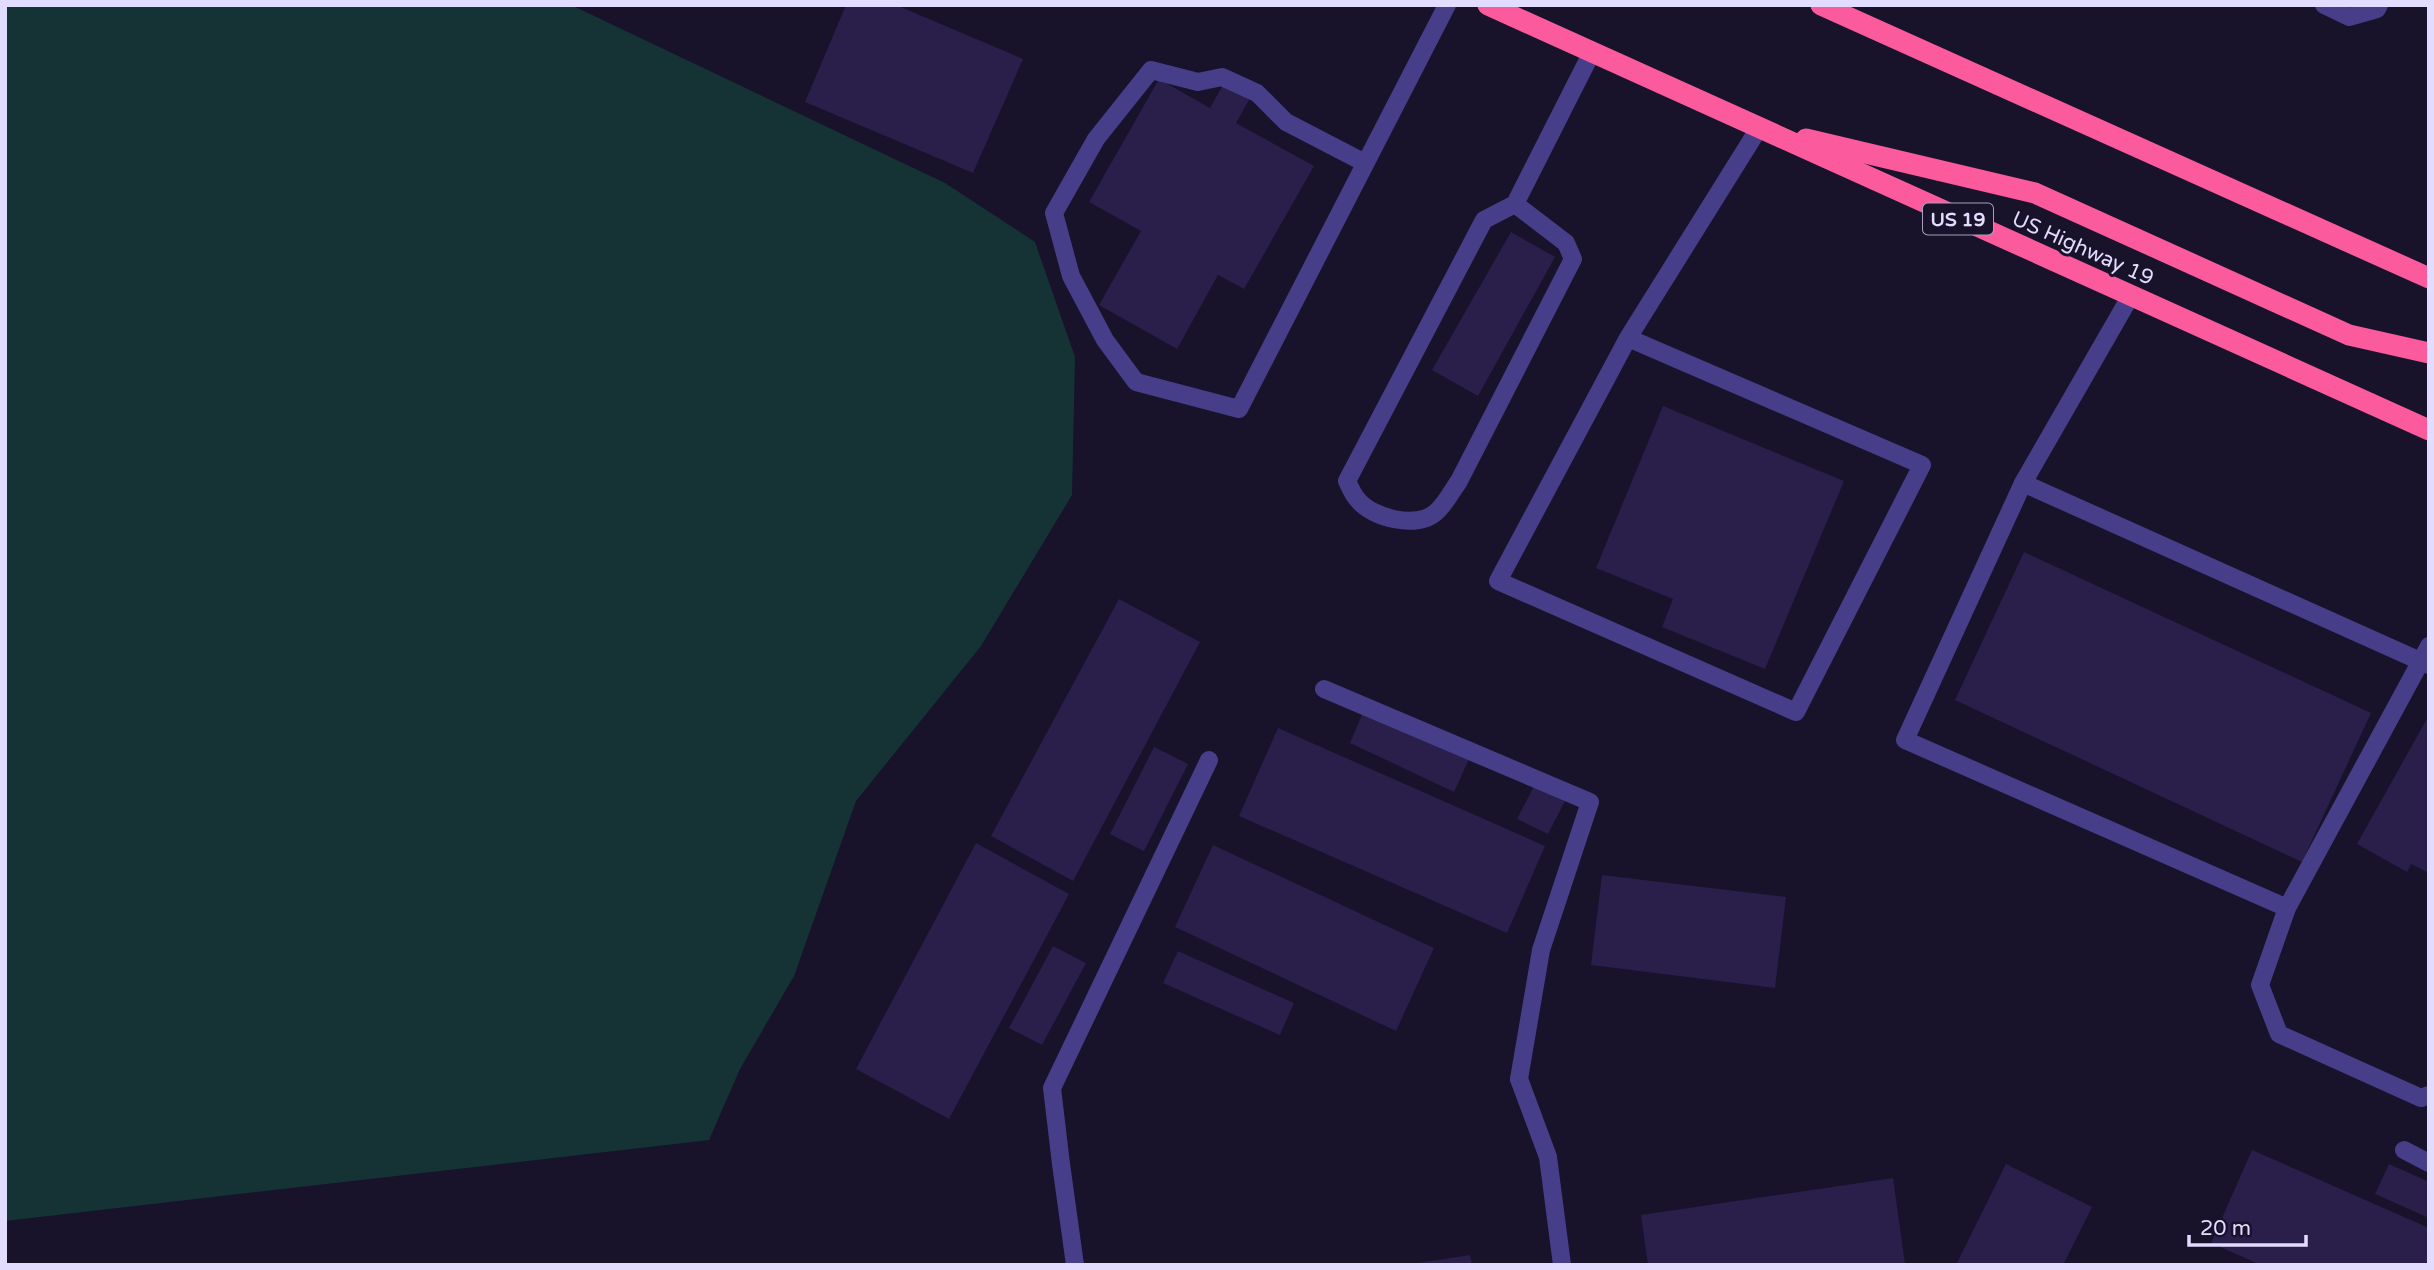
<svg xmlns="http://www.w3.org/2000/svg" width="2434" height="1270" viewBox="0 0 2434 1270" font-family="'Varela Round',sans-serif">
	<style>
		.green { fill: #153335 }
		.building { fill: #2a1e4b }
		.lines { fill: none; stroke-linecap: round; stroke-linejoin: round }
		.lane { stroke: #463e88; stroke-width: 18 }
		.street { stroke: #463e88; stroke-width: 18 }
		.highway { stroke: #fb5a9c; stroke-width: 21 }
		.labels { text-anchor: middle; stroke-width: 6; stroke-linejoin: round; paint-order: stroke }
		.shield { fill: #18122b; stroke: #a59fbf; stroke-width: 2 }
		.shield-label { font-size: 19px; font-weight: bold; fill: #e2dcfe }
		.street-label { font-size: 21px; fill: #e2dcfe; stroke: #18122b }
	</style>
	<rect width="100%" height="100%" fill="#18122b"/>
	<!-- green -->
	<polygon class="green" points="5,5 571,5 945,183 1035,242 1075,357 1072,495 981,646 856,801 794,976 740,1069 709,1140 5,1221"/>
	<!-- building -->
	<g class="building">
		<polygon points="846,5 896,5 1023,59 973,173 805,102"/>
		<polygon points="1159,79 1210,108 1224,83 1250,98 1236,123 1314,166 1244,289 1218,275 1177,349 1099,305 1141,231 1089,202"/>
		<polygon points="1511,232 1555,257 1478,396 1432,370"/>
		<polygon points="1663,406 1844,481 1765,669 1662,627 1673,599 1596,568"/>
		<polygon points="2024,552 2371,713 2302,862 1955,700"/>
		<polygon points="1119,599 1200,642 1073,881 991,836"/>
		<polygon points="1364,710 1469,759 1454,792 1350,743"/>
		<polygon points="2429,715 2429,873 2411,864 2407,872 2357,844"/>
		<polygon points="1278,728 1545,846 1507,933 1239,816"/>
		<polygon points="1154,747 1188,764 1144,851 1110,834"/>
		<polygon points="1534,786 1565,801 1548,834 1517,819"/>
		<polygon points="976,843 1069,894 949,1119 856,1069"/>
		<polygon points="1213,845 1434,948 1396,1031 1175,927"/>
		<polygon points="1602,875 1786,897 1775,988 1591,965"/>
		<polygon points="1053,946 1086,963 1042,1045 1009,1028"/>
		<polygon points="1178,951 1294,1003 1280,1035 1163,983"/>
		<polygon points="2252,1150 2429,1228 2429,1265 2261,1265 2211,1243"/>
		<polygon points="2006,1164 2092,1207 2063,1265 1956,1265"/>
		<polygon points="2389,1164 2429,1182 2429,1218 2375,1194"/>
		<polygon points="1893,1178 1905,1264 1648,1265 1641,1215"/>
		<polygon points="1470,1255 1472,1265 1418,1265 1418,1263"/>
	</g>
	<g class="lines">
		<!-- lane -->
		<g class="lane">
			<polyline points="2324,5 2349,17 2377,9 2379,5"/>
			<polyline points="1365,163 1286,122 1257,93 1222,77 1198,82 1151,70 1096,139 1054,213 1071,276 1105,340 1136,382 1239,409 1447,5"/>
			<path d="M1515 204 1566 243 1573 259 1459 481C1452 491 1445 505 1435 513 1417 529 1372 518 1358 500 1353 495 1350 487 1347 481L1484 220 1515 204 1592 52"/>
			<polyline points="1628,338 1922,465 1796,712 1498,581 1628,338 1759,128"/>
			<polyline points="2023,483 2130,297"/>
			<polyline points="2429,646 2287,908 2260,985 2279,1034 2421,1098 2429,1095"/>
			<polyline points="1324,689 1590,802 1541,950 1519,1079"/>
			<polyline points="2287,908 1905,740 2023,483 2429,665"/>
			<polyline points="2404,1150 2429,1163"/>
			<polyline points="1061,1164 1052,1088 1209,760"/>
		</g>
		<!-- street -->
		<g class="street">
			<polyline points="1519,1079 1548,1157 1562,1265"/>
			<polyline points="1061,1164 1075,1265"/>
		</g>
		<!-- highway -->
		<g class="highway">
			<polyline points="1488,5 2429,430"/>
			<polyline points="1821,5 2429,278"/>
			<polyline points="1806,139 2035,193 2349,335 2429,353"/>
		</g>
	</g>
	<g class="labels">
		<!-- shield labels -->
		<rect class="shield" x="1923" y="203.5" width="70" height="31" rx="5"/>
		<g class="shield-label">
			<text x="1958" y="226">US 19</text>
		</g>
		<!-- street labels -->
		<g class="street-label">
			<text transform="translate(2083 248) rotate(24)" y="7">US Highway 19</text>
		</g>
	</g>
	<!-- border -->
	<rect width="2434" height="1270" fill="none" stroke="#e2dcfe" stroke-width="14"/>
	<!-- scale -->
	<path d="M2189 1235v10h117v-10" fill="none" stroke="#e2dcfe" stroke-width="3.5"/>
	<text x="2200" y="1235" font-size="21" fill="#e2dcfe" stroke="#18122b" stroke-width="5" paint-order="stroke">20 m</text>
</svg>
